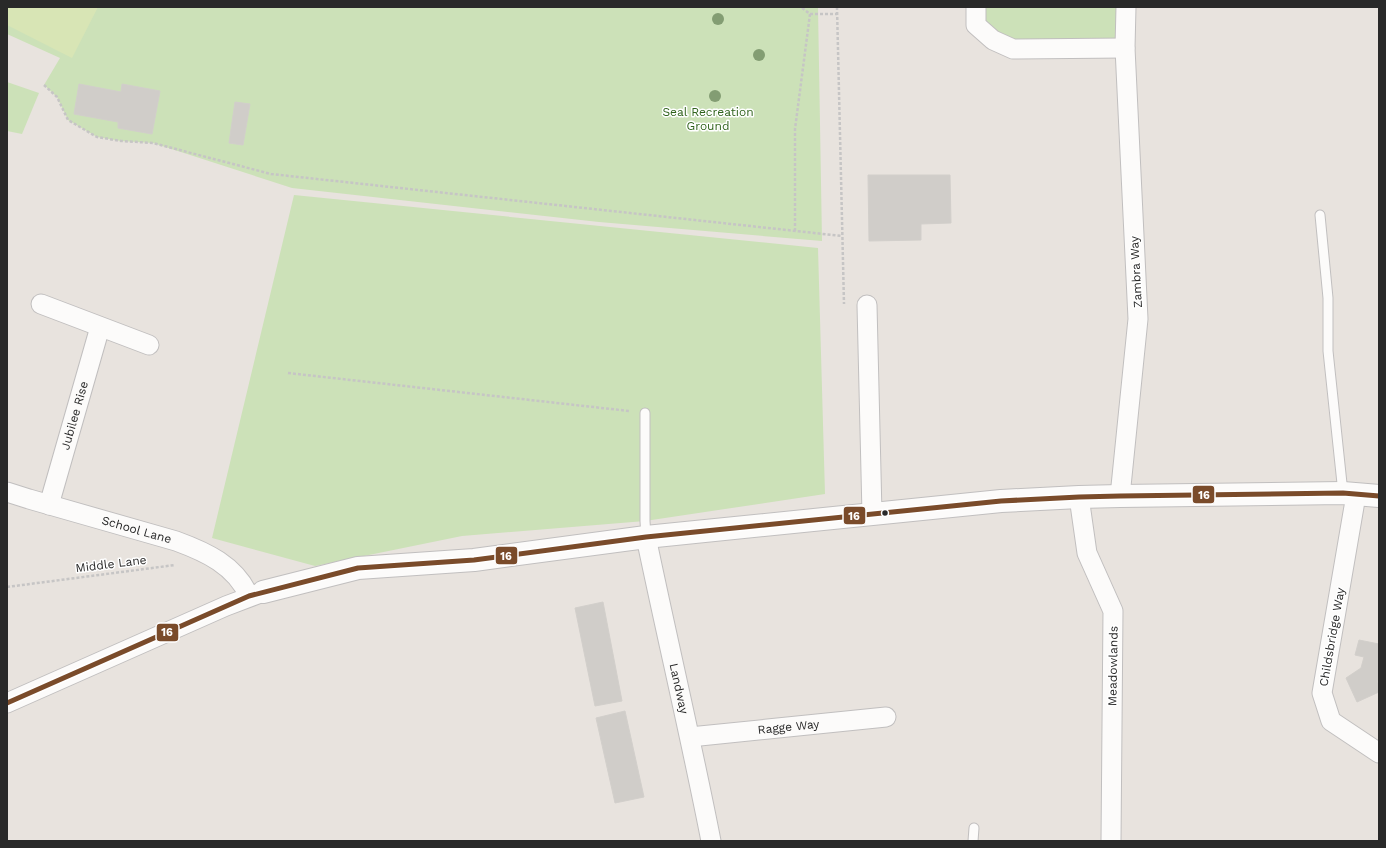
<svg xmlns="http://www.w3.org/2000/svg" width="1386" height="848" viewBox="0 0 1386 848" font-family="'Work Sans',sans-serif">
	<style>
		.green { fill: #cce1b8 }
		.pitch { fill: #d8e5b5 }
		.building { fill: #d0cdc9; stroke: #d2cfcb }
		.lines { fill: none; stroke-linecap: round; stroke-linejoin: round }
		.service-casing { stroke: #c1bfbf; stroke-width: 11 }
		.minor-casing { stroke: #c1bfbf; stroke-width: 21 }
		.tertiary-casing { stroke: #c1bfbf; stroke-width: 24 }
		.path { stroke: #c6c5c5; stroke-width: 2.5; stroke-dasharray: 3 2; stroke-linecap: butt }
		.service { stroke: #fcfbfa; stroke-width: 9 }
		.minor { stroke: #fcfbfa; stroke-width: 19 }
		.tertiary { stroke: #fcfbfa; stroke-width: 22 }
		.bus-1-casing { stroke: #fff; stroke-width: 8 }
		.bus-1 { stroke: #7a4b2a; stroke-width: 5 }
		.tree { fill: #839d73 }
		.bus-dot { fill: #292929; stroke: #fff; stroke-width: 1.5 }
		.labels { text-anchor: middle; stroke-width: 3; stroke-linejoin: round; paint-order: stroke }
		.park-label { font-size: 12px; fill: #30631c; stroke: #fff }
		.street-label { font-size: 12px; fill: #292929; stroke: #fff }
		.line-badge { stroke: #fff; stroke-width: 1.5 }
		.badge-label { font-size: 11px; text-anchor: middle; font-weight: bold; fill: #fff }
	</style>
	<rect width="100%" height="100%" fill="#e8e3de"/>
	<!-- green -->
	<g class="green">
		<polygon points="7,7 818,7 822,241 599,222 292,188 153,143 121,141 97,137 68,120 57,97 44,85 60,58 7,34"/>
		<polygon points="976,7 1126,7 1125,48 993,40"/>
		<polygon points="7,82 39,93 22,134 7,131"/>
		<polygon points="294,195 818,248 825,494 645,521 462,536 315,566 212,538"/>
	</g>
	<!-- pitch -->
	<polygon class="pitch" points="7,7 98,7 72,58 7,25"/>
	<!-- building -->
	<g class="building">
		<polygon points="79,84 121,92 122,84 160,91 152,134 118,128 118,122 74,114"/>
		<polygon points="235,102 250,104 243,145 229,143"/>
		<polygon points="868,175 950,175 951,223 921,224 921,240 869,241"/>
		<polygon points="603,602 622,701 595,706 575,608"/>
		<polygon points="1359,640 1379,644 1379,680 1377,681 1379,685 1379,692 1357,702 1346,678 1361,668 1364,657 1355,655"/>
		<polygon points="625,711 644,797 615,803 596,718"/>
	</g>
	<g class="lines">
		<defs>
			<g id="service">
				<polyline points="1320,215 1328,298 1328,351 1343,493"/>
				<polyline points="645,413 645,521 646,537"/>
				<polyline points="973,841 974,828"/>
			</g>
			<g id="minor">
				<polyline points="976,7 976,25 993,40 1013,49 1125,48"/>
				<polyline points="41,304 149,345"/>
				<polyline points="867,305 872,514"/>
				<path id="s1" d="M7 492 29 499 176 541C206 552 235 565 249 596"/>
				<polyline points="1356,495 1322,693 1331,721 1379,753"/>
				<polyline points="1120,496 1138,319 1125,48 1126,7"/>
				<polyline points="1079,497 1087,553 1113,611 1111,841"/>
				<path id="s2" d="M49 505 100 327"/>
				<path id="s3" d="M646 537C667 638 691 739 711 841"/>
				<polyline points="7,703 226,606 263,592"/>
				<path id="s4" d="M690 737 886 717"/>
			</g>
			<polyline id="tertiary" points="263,592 358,568 474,560 646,537 1001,501 1079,497 1120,496 1343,493 1379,496"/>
		</defs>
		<!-- service casing -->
		<use href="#service" class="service-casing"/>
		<!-- minor casing -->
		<use href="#minor" class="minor-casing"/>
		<!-- tertiary casing -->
		<use href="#tertiary" class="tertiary-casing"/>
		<!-- path -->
		<g class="path">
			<polyline points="837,7 844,304"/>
			<polyline points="810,14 837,14"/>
			<polyline points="44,85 57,97 68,120 97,137 121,141 153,143 271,174 842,236"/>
			<polyline points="795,231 795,129 810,14 801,7"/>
			<polyline points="288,373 629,411"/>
			<polyline points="7,587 175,565"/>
		</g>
		<!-- service -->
		<use href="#service" class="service"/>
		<!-- minor -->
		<use href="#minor" class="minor"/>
		<!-- tertiary -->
		<use href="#tertiary" class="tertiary"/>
		<defs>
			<polyline id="bus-1" points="7,703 249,596 358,568 474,560 646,537 1001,501 1079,497 1120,496 1343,493 1379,496"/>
		</defs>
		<!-- bus-1 casing -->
		<use href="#bus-1" class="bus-1-casing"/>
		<!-- bus-1 -->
		<use href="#bus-1" class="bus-1"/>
	</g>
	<!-- trees -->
	<g class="tree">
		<circle cx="718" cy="19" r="6"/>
		<circle cx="759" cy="55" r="6"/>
		<circle cx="715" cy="96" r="6"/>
	</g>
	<!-- markers -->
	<circle class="bus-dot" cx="885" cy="513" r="3.5"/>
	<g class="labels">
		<!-- park labels -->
		<g class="park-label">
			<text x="708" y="116">Seal Recreation<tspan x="708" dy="14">Ground</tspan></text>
		</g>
		<!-- street labels -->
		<g class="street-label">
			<text transform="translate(1136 272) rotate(-93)" y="4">Zambra Way</text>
			<text dy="4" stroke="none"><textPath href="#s2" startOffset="93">Jubilee Rise</textPath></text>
			<text dy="4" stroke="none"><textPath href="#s1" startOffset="135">School Lane</textPath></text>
			<text transform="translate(111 564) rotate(-7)" y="4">Middle Lane</text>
			<text transform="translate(1332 637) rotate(-80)" y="4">Childsbridge Way</text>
			<text transform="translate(1113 666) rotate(-89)" y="4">Meadowlands</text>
			<text dy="4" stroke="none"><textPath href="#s3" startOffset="155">Landway</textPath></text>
			<text dy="4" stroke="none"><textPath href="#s4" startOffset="99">Ragge Way</textPath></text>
		</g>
	</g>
	<g class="line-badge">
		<rect x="1192" y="485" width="23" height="19" rx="4" fill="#7a4b2a"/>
		<rect x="843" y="506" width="23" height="19" rx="4" fill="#7a4b2a"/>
		<rect x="495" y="546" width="23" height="19" rx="4" fill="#7a4b2a"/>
		<rect x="156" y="623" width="23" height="19" rx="4" fill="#7a4b2a"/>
	</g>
	<g class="badge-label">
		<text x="1204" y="499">16</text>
		<text x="854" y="520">16</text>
		<text x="506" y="560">16</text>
		<text x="167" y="636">16</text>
	</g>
	<!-- border -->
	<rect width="1386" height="848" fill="none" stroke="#292929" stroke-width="16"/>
</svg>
